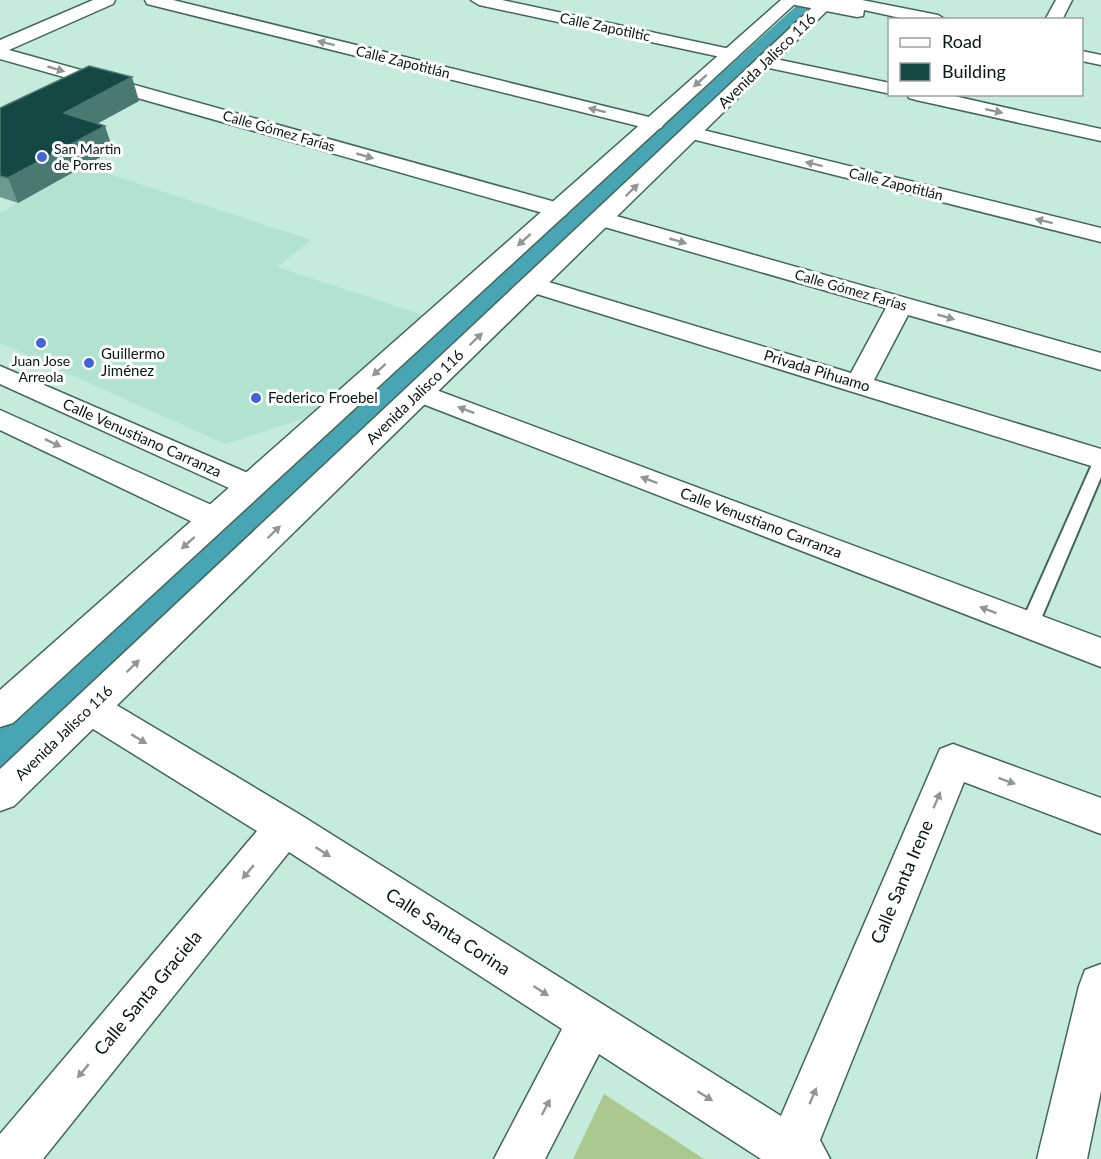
<svg xmlns="http://www.w3.org/2000/svg" width="1101" height="1159" viewBox="0 0 1101 1159" font-family="Lato,sans-serif">
	<style>
		.built { fill: #b2e2d0 }
		.green { fill: #abc88f }
		.lines { fill: none; stroke-linecap: round; stroke-linejoin: round }
		.canal { fill: #48a5b3; fill-rule: evenodd }
		.lane-casing { stroke: #426659; stroke-width: 4 }
		.street-casing { stroke: #426659; stroke-width: 3 }
		.secondary-casing { stroke: #426659; stroke-width: 3 }
		.lane { fill: #fff; fill-rule: evenodd }
		.street { fill: #fff; fill-rule: evenodd }
		.secondary { fill: #fff; fill-rule: evenodd }
		.wall { fill: #6c9a90 }
		.shaded-wall { fill: #497972 }
		.building { fill: #144844; stroke: #497972; stroke-width: 1.5 }
		.oneway { fill: #909794 }
		.poi-dot { fill: #4364d7; stroke: #fff; stroke-width: 2 }
		.labels { text-anchor: middle; stroke-width: 6; stroke-linejoin: round; paint-order: stroke }
		.far-street-label { font-size: 14px; fill: #081711; stroke: #fff }
		.far-poi-label { font-size: 14px; fill: #081711; stroke: #fff; text-anchor: start }
		.street-label { font-size: 15px; fill: #081711; stroke: #fff }
		.poi-label { font-size: 15px; fill: #081711; stroke: #fff; text-anchor: start }
		.near-street-label { font-size: 18px; fill: #081711; stroke: #fff }
	</style>
	<rect width="100%" height="100%" fill="#c4ebdc"/>
	<!-- built -->
	<polygon class="built" points="84,166 311,240 277,267 423,315 305,418 225,444 0,343 0,213"/>
	<!-- green -->
	<polygon class="green" points="604,1094 704,1159 573,1159"/>
	<g class="lines">
		<!-- canal -->
		<polygon class="canal" points="803,0 826,0 17,767 0,773 0,722"/>
		<defs>
			<polygon id="lane" points="1101,455 1101,477 1038,626 1035,631 1029,633 1023,631 1020,626 1094,460"/>
			<g id="street">
				<polygon points="93,0 115,0 113,4 9,50 566,205 569,210 566,215 558,217 550,215 0,59 0,40"/>
				<polygon points="145,0 173,0 661,120 664,124 661,128 654,130 147,4"/>
				<polygon points="471,0 502,0 730,49 736,50 739,54 736,58 730,59 479,5"/>
				<polygon points="787,0 862,0 938,15 946,20 910,20 864,10 863,16 857,17 795,5"/>
				<polygon points="1056,0 1072,0 1062,20 1045,20"/>
				<polygon points="1082,51 1101,55 1101,65 1082,61"/>
				<polygon points="766,57 890,83 891,94 760,66 757,62 760,58"/>
				<polygon points="907,94 945,94 1101,129 1101,141 916,100 909,98"/>
				<polygon points="691,127 1101,228 1101,242 684,137 681,133 684,129"/>
				<polygon points="602,212 1101,353 1101,370 908,315 874,380 1101,449 1101,469 524,290 521,285 524,280 533,278 542,280 851,373 886,308 594,224 591,219 594,214"/>
				<polygon points="0,366 262,479 266,486 262,493 251,497 240,493 0,384"/>
				<polygon points="420,384 1101,638 1101,667 410,399 406,393 410,387"/>
				<polygon points="0,410 225,511 230,519 225,527 214,530 203,527 0,430"/>
				<polygon points="90,693 103,697 299,814 781,1116 940,749 953,744 1101,798 1101,834 964,782 820,1140 830,1159 761,1159 599,1054 545,1159 494,1159 562,1029 289,852 43,1159 0,1159 0,1134 257,831 77,719 72,708 77,697"/>
				<polygon points="1101,964 1101,1091 1087,1159 1037,1159 1079,986 1085,970"/>
			</g>
			<g id="secondary">
				<polygon points="781,0 799,0 13,723 0,727 0,690"/>
				<polygon points="820,0 838,0 14,806 0,811 0,769"/>
			</g>
		</defs>
		<!-- lane casing -->
		<use href="#lane" class="lane-casing"/>
		<!-- street casing -->
		<use href="#street" class="street-casing"/>
		<!-- secondary casing -->
		<use href="#secondary" class="secondary-casing"/>
		<!-- lane -->
		<use href="#lane" class="lane"/>
		<!-- street -->
		<use href="#street" class="street"/>
		<!-- secondary -->
		<use href="#secondary" class="secondary"/>
	</g>
	<!-- wall -->
	<polygon class="wall" points="139,101 97,124 113,150 18,203 0,197 0,108"/>
	<!-- shaded-wall -->
	<g class="shaded-wall">
		<polygon points="132,77 139,101 72,137 64,113"/>
		<polygon points="105,126 113,150 18,203 8,178"/>
	</g>
	<!-- building -->
	<polygon class="building" points="89,66 132,77 64,113 105,126 8,178 0,176 0,108"/>
	<!-- one-way arrows -->
	<defs><path id="oneway-solid" d="M-6-.8H1V-3.2L6.5 0L1 3.2V.8H-6Z" transform="scale(1.5)"/></defs>
	<g class="oneway">
		<use href="#oneway-solid" transform="translate(326 43) rotate(-166)"/>
		<use href="#oneway-solid" transform="translate(56 69) rotate(16)"/>
		<use href="#oneway-solid" transform="translate(700 81) rotate(138)"/>
		<use href="#oneway-solid" transform="translate(597 110) rotate(-166)"/>
		<use href="#oneway-solid" transform="translate(994 111) rotate(12)"/>
		<use href="#oneway-solid" transform="translate(365 156) rotate(16)"/>
		<use href="#oneway-solid" transform="translate(814 164) rotate(-166)"/>
		<use href="#oneway-solid" transform="translate(632 190) rotate(-44)"/>
		<use href="#oneway-solid" transform="translate(1044 221) rotate(-166)"/>
		<use href="#oneway-solid" transform="translate(524 240) rotate(138)"/>
		<use href="#oneway-solid" transform="translate(678 241) rotate(16)"/>
		<use href="#oneway-solid" transform="translate(946 317) rotate(16)"/>
		<use href="#oneway-solid" transform="translate(476 339) rotate(-44)"/>
		<use href="#oneway-solid" transform="translate(379 370) rotate(138)"/>
		<use href="#oneway-solid" transform="translate(466 410) rotate(-159)"/>
		<use href="#oneway-solid" transform="translate(53 443) rotate(25)"/>
		<use href="#oneway-solid" transform="translate(649 480) rotate(-159)"/>
		<use href="#oneway-solid" transform="translate(274 532) rotate(-44)"/>
		<use href="#oneway-solid" transform="translate(188 543) rotate(138)"/>
		<use href="#oneway-solid" transform="translate(988 610) rotate(-159)"/>
		<use href="#oneway-solid" transform="translate(133 666) rotate(-44)"/>
		<use href="#oneway-solid" transform="translate(139 739) rotate(31)"/>
		<use href="#oneway-solid" transform="translate(1007 781) rotate(20)"/>
		<use href="#oneway-solid" transform="translate(937 800) rotate(-67)"/>
		<use href="#oneway-solid" transform="translate(323 852) rotate(33)"/>
		<use href="#oneway-solid" transform="translate(248 872) rotate(130)"/>
		<use href="#oneway-solid" transform="translate(541 991) rotate(33)"/>
		<use href="#oneway-solid" transform="translate(83 1071) rotate(130)"/>
		<use href="#oneway-solid" transform="translate(705 1096) rotate(32)"/>
		<use href="#oneway-solid" transform="translate(813 1096) rotate(-67)"/>
		<use href="#oneway-solid" transform="translate(546 1107) rotate(-62)"/>
	</g>
	<!-- markers -->
	<g class="poi-dot">
		<circle cx="42" cy="157" r="6"/>
		<circle cx="41" cy="343" r="6"/>
		<circle cx="89" cy="363" r="6"/>
		<circle cx="256" cy="398" r="6"/>
	</g>
	<g class="labels">
		<!-- far-street labels -->
		<g class="far-street-label">
			<text transform="translate(605 27) rotate(12)" y="5">Calle Zapotiltic</text>
			<text transform="translate(403 62) rotate(14)" y="5">Calle Zapotitlán</text>
			<text transform="translate(279 131) rotate(16)" y="5">Calle Gómez Farías</text>
			<text transform="translate(896 184) rotate(14)" y="5">Calle Zapotitlán</text>
			<text transform="translate(851 290) rotate(16)" y="5">Calle Gómez Farías</text>
		</g>
		<!-- far-poi labels -->
		<g class="far-poi-label">
			<text x="54" y="154">San Martin<tspan x="54" dy="16">de Porres</tspan></text>
			<text x="41" y="366" text-anchor="middle">Juan Jose<tspan x="41" dy="16">Arreola</tspan></text>
		</g>
		<!-- street labels -->
		<g class="street-label">
			<text transform="translate(767 61) rotate(-44)" y="5">Avenida Jalisco 116</text>
			<text transform="translate(817 371) rotate(17)" y="5">Privada Pihuamo</text>
			<text transform="translate(415 397) rotate(-44)" y="5">Avenida Jalisco 116</text>
			<text transform="translate(142 438) rotate(24)" y="5">Calle Venustiano Carranza</text>
			<text transform="translate(761 523) rotate(21)" y="5">Calle Venustiano Carranza</text>
			<text transform="translate(64 733) rotate(-44)" y="5">Avenida Jalisco 116</text>
		</g>
		<!-- poi labels -->
		<g class="poi-label">
			<text x="101" y="359">Guillermo<tspan x="101" dy="17">Jiménez</tspan></text>
			<text x="268" y="403">Federico Froebel</text>
		</g>
		<!-- near-street labels -->
		<g class="near-street-label">
			<text transform="translate(902 882) rotate(-67)" y="6">Calle Santa Irene</text>
			<text transform="translate(448 932) rotate(33)" y="6">Calle Santa Corina</text>
			<text transform="translate(148 993) rotate(-50)" y="6">Calle Santa Graciela</text>
		</g>
	</g>
	<!-- legend -->
	<rect x="888" y="18" width="195" height="78" fill="#ffffff" stroke="#9ca2a0" stroke-width="1.5"/>
	<rect x="900" y="38" width="30" height="9" fill="#ffffff" stroke="#9ca2a0" stroke-width="1.5"/>
	<text x="942" y="48" font-size="18" fill="#081711">Road</text>
	<rect x="900" y="63" width="30" height="18" fill="#144844" stroke="#9ca2a0" stroke-width="1.5"/>
	<text x="942" y="78" font-size="18" fill="#081711">Building</text>
</svg>
